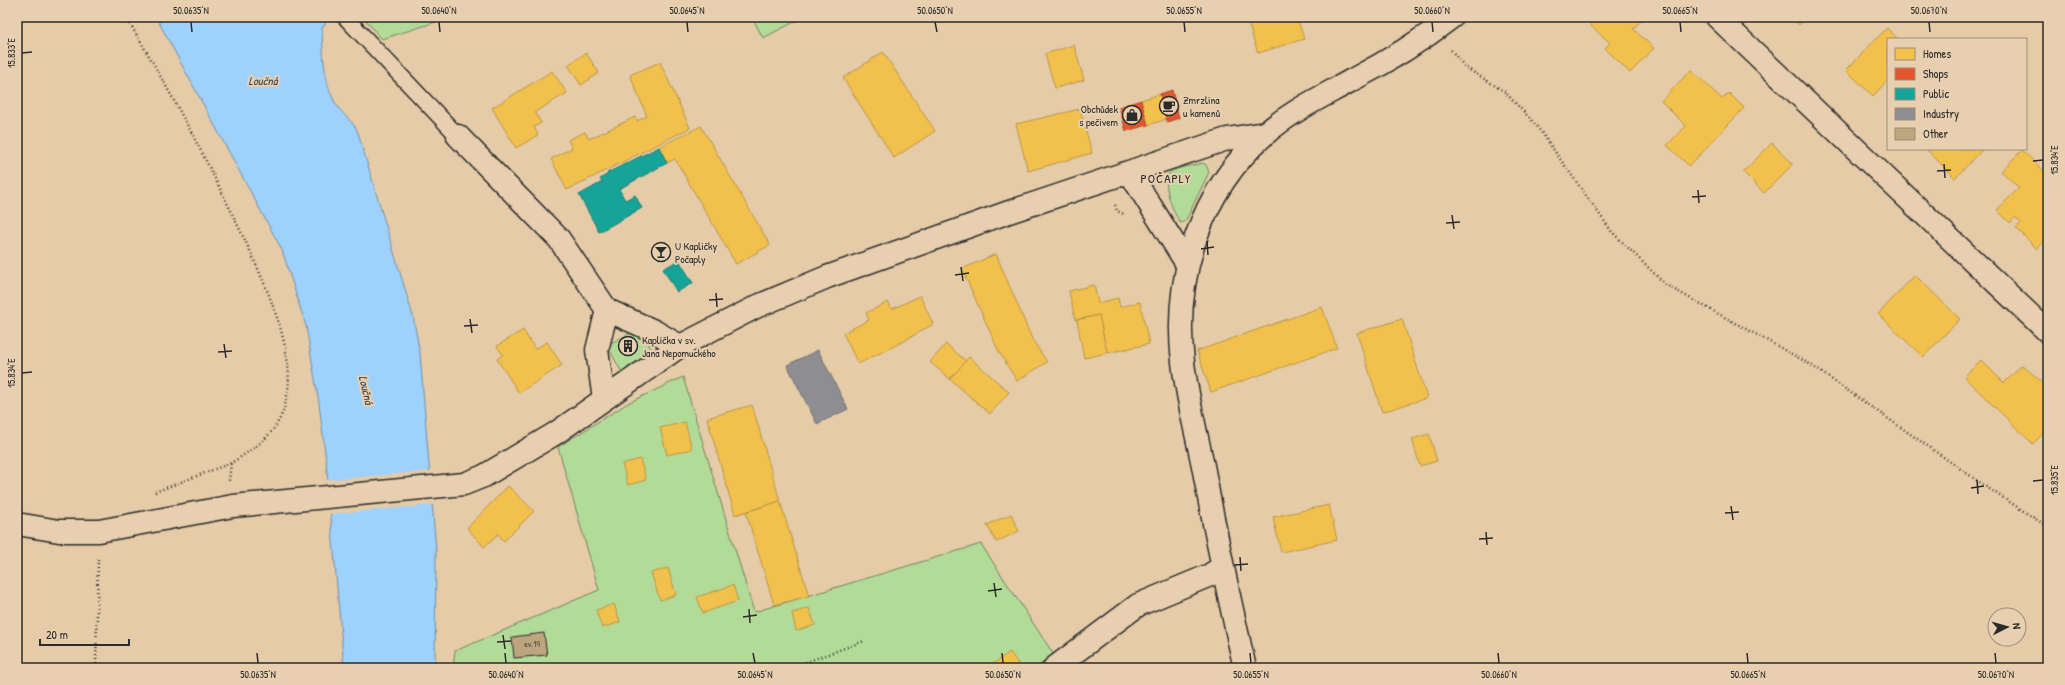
<svg xmlns="http://www.w3.org/2000/svg" width="2065" height="685" viewBox="0 0 2065 685" font-family="'Patrick Hand',sans-serif">
	<style>
		.green { fill: #b2db98; stroke: #6e8362 }
		.water { fill: #9ed2fc; stroke: #708fa8 }
		.pier { fill: #e5cba7 }
		.homes { fill: #f2c14e; stroke: #b69444 }
		.shops { fill: #e4572e; stroke: #ac4a2d }
		.public { fill: #17a398; stroke: #1d7f77 }
		.industry { fill: #8d8d92; stroke: #707073 }
		.building { fill: #bca57f; stroke: #2b2b2b }
		.lines { fill: none; stroke-linecap: round; stroke-linejoin: round }
		.service-casing { stroke: #2b2b2b; stroke-width: 18 }
		.minor-casing { stroke: #2b2b2b; stroke-width: 25 }
		.tertiary-casing { stroke: #2b2b2b; stroke-width: 25 }
		.path { stroke: #2b2b2b; stroke-width: 2.5; stroke-dasharray: 1 3; stroke-linecap: butt }
		.service { stroke: #e7cfaf; stroke-width: 15 }
		.minor { stroke: #e7cfaf; stroke-width: 22 }
		.tertiary { stroke: #e7cfaf; stroke-width: 22 }
		.ticks { fill: none; stroke: #2b2b2b; stroke-width: 1.5 }
		.labels { text-anchor: middle; stroke-width: 4; stroke-linejoin: round; paint-order: stroke }
		.number-label { font-size: 9px; fill: #4f4a40 }
		.poi-label { font-size: 11px; fill: #2b2b2b; stroke: #e7cfaf; text-anchor: start }
		.water-label { font-size: 12px; font-style: italic; fill: #3c444a; stroke: #e7cfaf }
		.quarter-label { font-size: 13px; letter-spacing: 1px; fill: #2b2b2b; stroke: #e7cfaf }
		.neatline { fill: none; stroke: #2b2b2b; stroke-width: 1.5 }
		.ticks-label { font-size: 10px; text-anchor: middle; fill: #2b2b2b }
	</style>
	<rect width="100%" height="100%" fill="#e5cba7"/>
	<filter id="ink" filterUnits="userSpaceOnUse"><feTurbulence type="fractalNoise" baseFrequency=".025" numOctaves="2"/><feDisplacementMap in="SourceGraphic" scale="8" xChannelSelector="R" yChannelSelector="G"/><feConvolveMatrix kernelMatrix="1 2 1 2 8 2 1 2 1" color-interpolation-filters="sRGB"/></filter>
	<g filter="url(#ink)">
		<!-- green -->
		<g class="green">
			<polygon points="363,17 441,17 436,22 382,39"/>
			<polygon points="752,17 804,17 763,38"/>
			<path d="M1203 163 1206 165 1209 172 1186 220 1181 223C1174 216 1161 182 1169 173 1173 168 1196 165 1203 163Z"/>
			<polygon points="631,333 645,337 653,352 621,371 607,345"/>
			<polygon points="683,377 754,612 981,544 1054,655 1035,668 453,668 455,651 599,590 558,447 628,403"/>
		</g>
		<!-- water -->
		<path class="water" d="M156 17H320L326 24 322 27C323 52 323 79 334 101 339 111 350 119 356 128 359 134 360 140 362 146L413 316 420 354 436 551 435 668H344L326 460 319 403 306 326 282 250Z"/>
		<!-- pier -->
		<polygon class="pier" points="431,471 434,505 328,514 325,480"/>
		<!-- homes -->
		<g class="homes">
			<polygon points="1246,17 1297,17 1304,39 1258,53"/>
			<polygon points="1598,17 1645,17 1633,29 1654,48 1630,73 1605,48 1610,43 1590,25"/>
			<polygon points="1791,17 1807,17 1799,25"/>
			<polygon points="1887,28 1898,39 1888,39 1888,80 1873,96 1846,70"/>
			<polygon points="1074,45 1084,80 1055,88 1045,54"/>
			<polygon points="883,52 935,131 894,158 843,78"/>
			<polygon points="586,53 599,73 581,85 568,65"/>
			<polygon points="660,62 690,128 567,190 551,159 572,148 568,140 585,132 589,139 635,117 637,121 647,116 630,75"/>
			<polygon points="1691,70 1722,99 1729,93 1744,108 1689,166 1667,145 1686,126 1661,101"/>
			<polygon points="552,71 567,93 535,112 541,123 534,127 538,135 516,148 492,108"/>
			<polygon points="1160,94 1167,119 1148,125 1141,100"/>
			<polygon points="1080,109 1092,153 1028,171 1016,124"/>
			<polygon points="701,126 770,245 736,264 675,159 667,163 659,147"/>
			<polygon points="1772,143 1793,164 1764,193 1743,172"/>
			<polygon points="1926,149 1983,149 1955,178"/>
			<polygon points="2022,150 2048,175 2048,237 2037,249 2016,228 2021,223 2015,217 2010,223 1997,210 2019,188 2001,171"/>
			<polygon points="996,254 1032,339 1047,362 1017,381 999,352 962,269"/>
			<polygon points="1915,275 1960,319 1923,357 1878,314"/>
			<polygon points="1094,285 1098,303 1118,298 1120,307 1140,302 1149,344 1107,353 1099,315 1075,320 1069,291"/>
			<polygon points="920,296 933,324 904,341 858,364 843,333 869,320 866,313 888,302 892,309"/>
			<polygon points="1322,307 1337,348 1211,392 1197,351"/>
			<polygon points="1099,315 1107,353 1084,358 1077,320"/>
			<polygon points="1402,319 1427,398 1382,412 1357,333"/>
			<polygon points="523,330 535,349 547,342 562,365 519,393 497,359 503,355 497,346"/>
			<polygon points="946,344 966,361 950,379 930,362"/>
			<polygon points="969,357 1009,392 990,414 950,379"/>
			<polygon points="1981,360 2004,383 2022,365 2043,383 2044,381 2048,384 2048,428 2033,444 1964,377"/>
			<polygon points="752,405 780,501 735,515 707,418"/>
			<polygon points="685,422 692,449 667,455 660,428"/>
			<polygon points="1429,434 1437,461 1420,466 1412,439"/>
			<polygon points="640,459 646,480 628,485 622,464"/>
			<polygon points="508,486 534,511 504,541 498,534 484,547 467,528"/>
			<polygon points="780,501 809,596 774,605 746,512"/>
			<polygon points="1329,505 1337,540 1281,552 1273,517"/>
			<polygon points="1011,514 1019,531 996,542 987,525"/>
			<polygon points="668,568 676,595 660,600 651,573"/>
			<polygon points="733,585 738,601 703,613 697,597"/>
			<polygon points="614,604 620,622 602,628 596,610"/>
			<polygon points="809,608 815,625 796,631 792,613"/>
			<polygon points="1010,652 1021,668 996,668 993,664"/>
		</g>
		<!-- shops -->
		<g class="shops">
			<polygon points="1172,90 1179,118 1167,122 1160,94"/>
			<polygon points="1141,100 1148,125 1126,131 1119,107"/>
		</g>
		<!-- public -->
		<g class="public">
			<polygon points="659,147 667,163 619,189 625,200 635,195 642,208 599,232 579,195 602,182 600,179 608,174 607,173"/>
			<polygon points="679,260 693,283 677,292 663,269"/>
			<polygon points="631,339 635,347 625,352 621,345"/>
		</g>
		<!-- industry -->
		<polygon class="industry" points="818,350 848,409 817,424 787,365"/>
		<!-- building -->
		<polygon class="building" points="544,633 547,655 514,658 512,637"/>
		<g class="lines">
			<defs>
				<polyline id="service" points="345,17 458,136"/>
				<g id="minor">
					<polyline points="1717,17 2048,332"/>
					<polyline points="458,136 559,239 607,310 654,331 680,346"/>
					<polyline points="1130,173 1187,264"/>
					<polyline points="604,399 597,350 607,310"/>
					<polyline points="17,524 59,531 99,531 233,506 464,484 484,476 556,433 680,346 758,306 827,277 1009,212 1227,139 1265,133"/>
					<polyline points="1054,668 1138,605 1210,575 1222,567"/>
				</g>
				<path id="tertiary" d="M1245 668C1230 602 1216 537 1204 471 1197 435 1187 398 1183 362 1173 277 1200 191 1265 134 1291 111 1322 97 1352 80 1387 62 1421 41 1452 17"/>
			</defs>
			<!-- service casing -->
			<use href="#service" class="service-casing"/>
			<!-- minor casing -->
			<use href="#minor" class="minor-casing"/>
			<!-- tertiary casing -->
			<use href="#tertiary" class="tertiary-casing"/>
			<!-- path -->
			<g class="path">
				<path d="M126 17C164 80 199 145 231 211 253 258 298 344 287 396 281 431 259 446 231 463L229 481"/>
				<polyline points="1451,50 1465,67 1505,92 1536,125 1612,232 1666,285 1808,363 1988,488 2048,527"/>
				<polyline points="1115,205 1117,211 1124,214"/>
				<polyline points="155,492 231,463"/>
				<polyline points="798,665 864,641"/>
				<polyline points="96,668 98,557"/>
				<polyline points="787,668 798,665 800,668"/>
			</g>
			<!-- service -->
			<use href="#service" class="service"/>
			<!-- minor -->
			<use href="#minor" class="minor"/>
			<!-- tertiary -->
			<use href="#tertiary" class="tertiary"/>
		</g>
	</g>
	<!-- ticks -->
	<path class="ticks" d="M191 22 192 32M439 22 440 32M687 22 688 32M935 22 937 32M1184 22 1185 32M1432 22 1433 32M1680 22 1681 32M1929 22 1930 32M22 53 32 52M2033 161 2043 160M1944 164 1945 178M1937 171 1951 170M1698 190 1699 203M1692 197 1706 196M1452 215 1454 229M1446 223 1460 222M1207 241 1208 255M1201 249 1214 247M961 267 963 281M955 275 969 273M716 293 717 307M709 300 723 299M470 319 472 333M464 326 478 325M224 344 226 358M218 352 232 351M22 373 32 372M1977 480 1978 494M2033 481 2043 480M1971 488 1984 486M1731 506 1733 520M1725 513 1739 512M1486 532 1487 545M1479 539 1493 538M1240 557 1241 571M1234 565 1248 564M994 583 996 597M988 591 1002 589M749 609 750 623M743 617 757 615M503 635 505 649M497 642 511 641M257 653 258 663M505 653 506 663M753 653 755 663M1002 653 1003 663M1250 653 1251 663M1498 653 1499 663M1747 653 1748 663M1995 653 1996 663"/>
	<!-- icons -->
	<defs>
		<symbol id="cafe-ring" viewBox="-11 -11 22 22"><circle r="9.5" fill="#e7cfaf" stroke="#2b2b2b" stroke-width="1.5"/><path d="M-5.5-4.5H6V0H3Q3 3.5 0 3.5H-2.5Q-5.5 3.5-5.5 0ZM3-3.2v2h1.7v-2ZM-6 4.5H4V6H-6Z" fill="#2b2b2b"/></symbol>
		<symbol id="shop-ring" viewBox="-11 -11 22 22"><circle r="9.5" fill="#e7cfaf" stroke="#2b2b2b" stroke-width="1.5"/><path d="M-5-2.5h2.3a2.7 3.5 0 0 1 5.4 0H5L5.5 6h-11ZM-1.5-2.5h3a1.5 2.3 0 0 0-3 0Z" fill="#2b2b2b"/></symbol>
		<symbol id="bar-ring" viewBox="-11 -11 22 22"><circle r="9.5" fill="#e7cfaf" stroke="#2b2b2b" stroke-width="1.5"/><path d="M-6-5H6L.8 .8V4.5H3.5V6h-7V4.5H-.8V.8Z" fill="#2b2b2b"/></symbol>
		<symbol id="building-ring" viewBox="-11 -11 22 22"><circle r="9.5" fill="#e7cfaf" stroke="#2b2b2b" stroke-width="1.5"/><path d="M-4-6H4V6H1V3H-1V6H-4ZM-2.5-4.3h1.7v1.8h-1.7ZM.8-4.3h1.7v1.8H.8ZM-2.5-1h1.7V.8h-1.7ZM.8-1h1.7V.8H.8Z" fill="#2b2b2b"/></symbol>
	</defs>
	<g fill-rule="evenodd">
		<use href="#cafe-ring" x="1158" y="95" width="22" height="22"/>
		<use href="#shop-ring" x="1121" y="104" width="22" height="22"/>
		<use href="#bar-ring" x="650" y="241" width="22" height="22"/>
		<use href="#building-ring" x="617" y="335" width="22" height="22"/>
	</g>
	<g class="labels">
		<!-- number labels -->
		<g class="number-label">
			<text x="532" y="647">ev.19</text>
		</g>
		<!-- poi labels -->
		<g class="poi-label">
			<text x="1183" y="104">Zmrzlina<tspan x="1183" dy="13">u kamenů</tspan></text>
			<text x="1118" y="113" text-anchor="end">Obchůdek<tspan x="1118" dy="13">s pečivem</tspan></text>
			<text x="675" y="250">U Kapličky<tspan x="675" dy="13">Počaply</tspan></text>
			<text x="642" y="344">Kaplička v sv.<tspan x="642" dy="13">Jana Nepomuckého</tspan></text>
		</g>
		<!-- water labels -->
		<g class="water-label">
			<text x="263" y="85">Loučná</text>
			<text transform="translate(366 390) rotate(77)" y="4">Loučná</text>
		</g>
		<!-- quarter labels -->
		<g class="quarter-label">
			<text x="1166" y="183">POČAPLY</text>
		</g>
	</g>
	<!-- margin -->
	<rect width="2065" height="685" fill="none" stroke="#e7cfaf" stroke-width="44"/>
	<!-- legend -->
	<rect x="1887" y="38" width="140" height="112" fill="#e7cfaf" stroke="#9c8d7a"/>
	<rect x="1895" y="48" width="20" height="12" fill="#f2c14e" stroke="#9c8d7a"/>
	<text x="1923" y="58" font-size="12" fill="#2b2b2b">Homes</text>
	<rect x="1895" y="68" width="20" height="12" fill="#e4572e" stroke="#9c8d7a"/>
	<text x="1923" y="78" font-size="12" fill="#2b2b2b">Shops</text>
	<rect x="1895" y="88" width="20" height="12" fill="#17a398" stroke="#9c8d7a"/>
	<text x="1923" y="98" font-size="12" fill="#2b2b2b">Public</text>
	<rect x="1895" y="108" width="20" height="12" fill="#8d8d92" stroke="#9c8d7a"/>
	<text x="1923" y="118" font-size="12" fill="#2b2b2b">Industry</text>
	<rect x="1895" y="128" width="20" height="12" fill="#bca57f" stroke="#9c8d7a"/>
	<text x="1923" y="138" font-size="12" fill="#2b2b2b">Other</text>
	<!-- north arrow -->
	<g transform="translate(2007 627) rotate(84)"><circle r="19" fill="#e7cfaf" stroke="#9c8d7a"/>
	<path d="M0-3L7 15L0 10L-7 15Z" fill="#2b2b2b"/>
	<text y="-6" font-size="11" font-weight="bold" text-anchor="middle" fill="#2b2b2b">N</text>
	</g>
	<!-- scale -->
	<path d="M40 639v6h89v-6" fill="none" stroke="#2b2b2b" stroke-width="2"/>
	<text x="46" y="639" font-size="12" fill="#2b2b2b" stroke="#e7cfaf" stroke-width="3" paint-order="stroke">20 m</text>
	<rect x="22" y="22" width="2021" height="641" class="neatline"/>
	<g class="ticks-label">
		<text x="191" y="14">50.0635°N</text>
		<text x="439" y="14">50.0640°N</text>
		<text x="687" y="14">50.0645°N</text>
		<text x="935" y="14">50.0650°N</text>
		<text x="1184" y="14">50.0655°N</text>
		<text x="1432" y="14">50.0660°N</text>
		<text x="1680" y="14">50.0665°N</text>
		<text x="1929" y="14">50.0670°N</text>
		<text transform="translate(11 53) rotate(-90)" y="4">15.833°E</text>
		<text transform="translate(2054 160) rotate(-90)" y="4">15.834°E</text>
		<text transform="translate(11 373) rotate(-90)" y="4">15.834°E</text>
		<text transform="translate(2054 480) rotate(-90)" y="4">15.835°E</text>
		<text x="258" y="678">50.0635°N</text>
		<text x="506" y="678">50.0640°N</text>
		<text x="755" y="678">50.0645°N</text>
		<text x="1003" y="678">50.0650°N</text>
		<text x="1251" y="678">50.0655°N</text>
		<text x="1499" y="678">50.0660°N</text>
		<text x="1748" y="678">50.0665°N</text>
		<text x="1996" y="678">50.0670°N</text>
	</g>
</svg>
